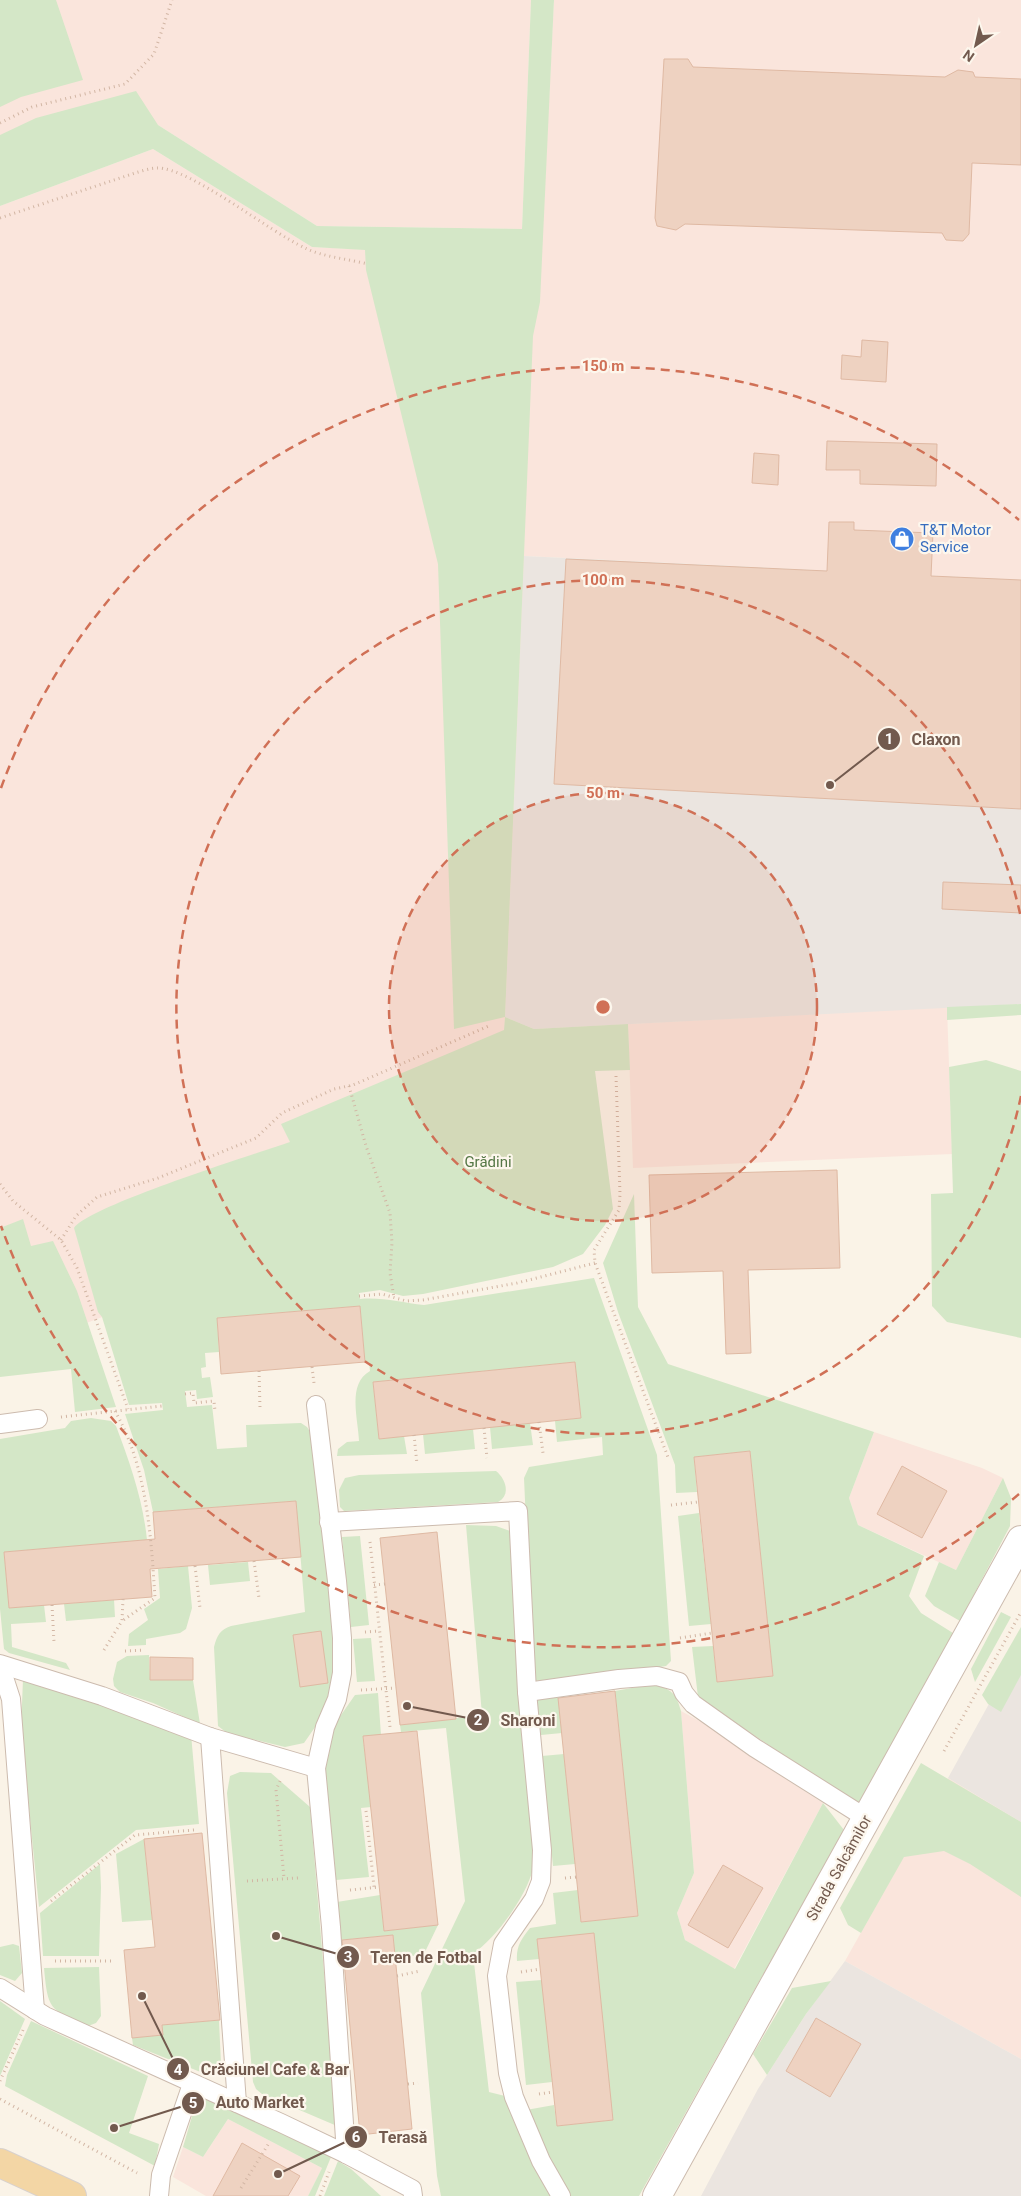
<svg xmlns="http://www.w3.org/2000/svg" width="1021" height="2196" viewBox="0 0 1021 2196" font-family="Roboto,sans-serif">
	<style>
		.commercial { fill: #fae5dc }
		.industrial { fill: #ebe5e0 }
		.green { fill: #d4e7c7 }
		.building { fill: #eed2c1; stroke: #dfb9a3 }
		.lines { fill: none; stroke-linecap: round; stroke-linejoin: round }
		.service-casing { stroke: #ccbbae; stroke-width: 20 }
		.minor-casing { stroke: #ccbbae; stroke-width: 30 }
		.primary-casing { stroke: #d8d1cd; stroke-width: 30 }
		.path { stroke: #d2b6a4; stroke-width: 3; stroke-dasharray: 1 4; stroke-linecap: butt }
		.service { stroke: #fff; stroke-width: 18 }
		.minor { stroke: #fff; stroke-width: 28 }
		.primary { stroke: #f3d6a5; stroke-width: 28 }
		.ring { fill: none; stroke: #d07056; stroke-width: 2.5; stroke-dasharray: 9 6 }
		.labels { text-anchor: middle; stroke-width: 4.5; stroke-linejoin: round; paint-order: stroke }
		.shop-label { font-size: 15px; fill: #366cbe; stroke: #fdf7ed; text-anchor: start }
		.park-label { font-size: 15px; fill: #557746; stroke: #fdf7ed }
		.street-label { font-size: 15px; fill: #725a4e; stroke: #fdf7ed }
		.centre { fill: #d07056; stroke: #fdf7ed; stroke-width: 2.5 }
		.ring-label { font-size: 15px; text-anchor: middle; font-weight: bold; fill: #d07056; stroke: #fdf7ed; stroke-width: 4.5; stroke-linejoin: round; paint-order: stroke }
		.leader { fill: none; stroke: #725a4e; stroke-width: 2 }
		.callout-dot { fill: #725a4e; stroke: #fdf7ed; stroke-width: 2 }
		.mark-label { font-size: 15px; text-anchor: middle; font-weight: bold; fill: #fff }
		.callout-label { font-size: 16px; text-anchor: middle; font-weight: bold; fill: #725a4e; stroke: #fdf7ed; stroke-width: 4.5; stroke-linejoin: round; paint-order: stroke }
	</style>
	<rect width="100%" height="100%" fill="#faf3e7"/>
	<!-- commercial -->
	<g class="commercial">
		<polygon points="0,0 531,0 522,229 317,226 158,125 0,184"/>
		<polygon points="554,0 1021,0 1021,580 525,556 505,1017 494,1213 205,1279 0,1355 0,206 153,149 312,247 541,258"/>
		<polygon points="947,1007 952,1154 633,1168 628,1024"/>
		<polygon points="874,1432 982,1468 1003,1478 956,1570 858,1525 849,1498"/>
		<polygon points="681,1711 718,1731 752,1757 823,1803 734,1969 685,1940 677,1913 694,1873"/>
		<polygon points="948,1778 1021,1822 1021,2059 845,1961"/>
		<polygon points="228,2119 322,2168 308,2196 206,2196 173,2177 183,2147 203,2157"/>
	</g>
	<!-- industrial -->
	<g class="industrial">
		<polygon points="524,556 1021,580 1021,1004 534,1029 505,1017"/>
		<polygon points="1021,1646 1021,1822 948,1778"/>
		<polygon points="845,1961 1021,2059 1021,2196 701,2196 758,2089 806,2014"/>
	</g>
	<!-- green -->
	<g class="green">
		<polygon points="0,0 56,0 83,80 21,97 0,107"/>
		<path d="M531 0H554L540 302 533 336 505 1017 534 1029 628 1024 630 1070 595 1071 613 1209 605 1225 583 1254 553 1267 423 1294 403 1296 380 1290 359 1293 360 1299C383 1297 402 1303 424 1305L594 1278 657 1455 671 1661 666 1666 640 1670 533 1681 524 1478 529 1467 603 1455 602 1437 557 1442 555 1421 581 1418 575 1362 373 1382 379 1439 404 1436 407 1454 337 1456 338 1449 347 1442 359 1441C358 1418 347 1384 370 1371L369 1362H365L360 1306 217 1318 219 1352 205 1353 206 1367 201 1368 202 1378 210 1377 213 1397 197 1399 196 1390 185 1391 187 1407 212 1405 217 1449 247 1447 246 1425 301 1423 307 1427 314 1438 337 1671 327 1710 304 1743 285 1747 227 1733 218 1726 214 1647C217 1635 220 1630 231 1626L305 1612 296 1501 153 1512 144 1470 125 1414 163 1410 162 1403 129 1405 102 1317 98 1312 74 1228C89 1206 255 1154 290 1142L281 1124 504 1030 505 1017 454 1029 438 564 366 270 365 250 312 247 153 149 0 206V135L36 118 136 91 158 125 317 226 522 229Z"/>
		<polygon points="1021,1004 1021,1015 947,1020 947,1007"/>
		<polygon points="986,1060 1021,1071 1021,1338 947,1322 932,1306 931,1194 953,1193 949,1067"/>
		<polygon points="634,1194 638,1307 668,1364 874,1432 849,1498 858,1525 924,1556 909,1596 921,1613 953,1633 858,1806 698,1697 692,1647 713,1646 717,1682 773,1676 750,1451 694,1457 697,1492 676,1493 675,1465 618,1312 603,1263"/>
		<polygon points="23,1219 31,1246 53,1241 77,1291 116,1407 75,1412 71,1369 0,1377 0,1228"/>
		<path d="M91 1418 111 1421 116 1426C130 1463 143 1500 147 1540L4 1552 9 1608 44 1605 46 1622 11 1624 12 1647 66 1663 70 1670 9 1653 4 1649 0 1609V1439L65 1428 71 1421Z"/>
		<polygon points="530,1423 533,1445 492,1449 490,1427"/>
		<polygon points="473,1429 475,1449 425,1454 423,1434"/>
		<path d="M496 1471C506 1479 511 1495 498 1502L344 1511 340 1507 339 1490 345 1478 359 1475Z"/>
		<polygon points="1003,1478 1011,1498 1010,1526 960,1621 934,1606 925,1596 939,1562 956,1570"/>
		<polygon points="699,1513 711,1624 689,1626 678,1516"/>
		<path d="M466 1525 496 1526 510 1531 515 1627 535 1850C535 1856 535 1863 533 1869 526 1897 496 1938 473 1954L489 2092 505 2096 553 2196H441L437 2176 421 1993 465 1901 446 1728 401 1732 400 1725 482 1715Z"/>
		<polygon points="360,1536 369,1625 351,1627 342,1537"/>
		<polygon points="248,1562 250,1581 210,1585 208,1565"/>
		<polygon points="188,1566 192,1608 186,1629 180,1633 146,1639 146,1645 128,1646 129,1634 148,1620 144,1609 160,1598 158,1569"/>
		<polygon points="114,1600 115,1617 66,1621 64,1604"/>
		<polygon points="1001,1612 1011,1617 975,1682 971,1669"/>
		<polygon points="1021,1627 1021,1675 1001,1712 988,1704 982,1695"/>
		<polygon points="371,1638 375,1681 357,1682 353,1639"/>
		<polygon points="149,1655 150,1680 193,1680 200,1724 153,1703 120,1692 114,1686 113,1679 117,1662 127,1656"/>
		<polygon points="23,1679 191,1734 199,1824 136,1830 39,1907 21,1730"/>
		<path d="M654 1684C671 1690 676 1692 681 1711L694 1873 677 1913 685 1940 735 1969 823 1803 844 1830 639 2196H571L535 2133 526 2110 554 2105 557 2126 613 2120 539 1959 517 1961C516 1947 521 1939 530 1928L556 1924 553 1893 578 1890 581 1922 638 1916 615 1691Z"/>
		<polygon points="378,1693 381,1735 363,1737 371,1807 361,1808 369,1877 336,1880 324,1766 334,1725 355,1695"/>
		<polygon points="558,1697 562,1733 541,1735 537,1700"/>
		<polygon points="564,1754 575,1864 553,1866 542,1756"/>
		<polygon points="921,1763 1021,1822 1021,1897 970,1864 944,1851 904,1857 861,1933 848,1925 840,1908"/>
		<polygon points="240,1772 271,1773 310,1807 337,2126 262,2094 256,2089 253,2082 227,1793 230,1776"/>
		<polygon points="144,1839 152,1920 122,1922 116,1854"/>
		<polygon points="100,1864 101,1887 99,1956 43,1956 40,1913"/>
		<polygon points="380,1895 384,1931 438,1925 424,1954 395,1959 393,1935 340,1940 337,1902"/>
		<polygon points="13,1944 19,1946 22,1973 15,1981 0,1975 0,1947"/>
		<path d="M99 1967 101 2016 96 2023 88 2026C49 2009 48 2010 44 1968Z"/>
		<polygon points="542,1980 552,2082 526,2085 516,1982"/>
		<polygon points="831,1981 806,2014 767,2075 753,2054 792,1988"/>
		<polygon points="0,2001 25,2019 0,2076"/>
		<polygon points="219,2020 221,2064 215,2071 208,2075 133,2045 132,2038 163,2035 162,2025"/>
		<polygon points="31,2021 148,2076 129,2133 159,2144 155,2166 5,2086 7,2075"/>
		<polygon points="198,2096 273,2129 331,2157 315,2196 308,2196 322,2168 228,2119 203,2157 183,2147"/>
		<polygon points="338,2161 351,2169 381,2196 324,2196"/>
	</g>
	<!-- building -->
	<g class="building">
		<polygon points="664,59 688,59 693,67 945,77 958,70 973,72 975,77 1021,79 1021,165 972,163 969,234 963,241 946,240 942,233 685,224 676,230 657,226 655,218"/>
		<polygon points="862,340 888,342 886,382 841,379 842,355 861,357"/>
		<polygon points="827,441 937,444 936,486 860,484 860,470 826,470"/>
		<polygon points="754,453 779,455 778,485 752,483"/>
		<polygon points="829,522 854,522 854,530 933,533 931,576 1021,580 1021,809 554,784 566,559 827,571"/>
		<polygon points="943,882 1021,885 1021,913 942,909"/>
		<polygon points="837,1170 840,1268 748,1270 751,1353 726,1354 723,1271 652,1273 649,1175"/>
		<polygon points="360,1306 365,1362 221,1374 217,1318"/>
		<polygon points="575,1362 581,1418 379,1439 373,1382"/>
		<polygon points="750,1451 773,1676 717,1682 694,1457"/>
		<polygon points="902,1466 947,1491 922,1538 877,1514"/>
		<polygon points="296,1501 301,1557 150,1569 152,1597 9,1608 4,1552 155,1539 153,1512"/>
		<polygon points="437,1532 456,1719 400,1725 380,1538"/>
		<polygon points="321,1631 328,1683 300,1687 293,1635"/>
		<polygon points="150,1657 193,1658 193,1680 150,1680"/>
		<polygon points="615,1691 638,1916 581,1922 558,1698"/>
		<polygon points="417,1731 438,1925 384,1931 363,1736"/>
		<polygon points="202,1833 220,2020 162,2025 163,2035 132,2038 124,1950 155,1947 144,1839"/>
		<polygon points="723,1865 763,1888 728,1948 688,1925"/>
		<polygon points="594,1933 613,2120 557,2126 537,1939"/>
		<polygon points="393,1935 412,2129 360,2135 342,1940"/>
		<polygon points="816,2018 861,2044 830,2097 786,2071"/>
		<polygon points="242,2143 300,2176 288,2196 213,2196"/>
	</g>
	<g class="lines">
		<defs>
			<g id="service">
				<polyline points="316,1405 337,1581 342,1638 342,1673 337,1699 325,1727 316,1768 331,1927 346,2154"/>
				<polyline points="0,1424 38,1419"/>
				<polyline points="329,1522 518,1511 527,1692 542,1850 541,1881 534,1899 503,1944 497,1976 508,2073 514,2097 541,2161 561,2196"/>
				<polyline points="0,1664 102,1696 210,1737 316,1768"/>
				<polyline points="0,1665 11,1699 35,2010"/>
				<polyline points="527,1692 619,1679 657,1676 679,1682 684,1693 693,1704 755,1748 866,1818"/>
				<polyline points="210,1737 237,2103"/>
				<polyline points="0,1988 45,2016 281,2123 346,2154 412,2189 413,2196"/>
				<polyline points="159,2196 161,2175 192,2084"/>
			</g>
			<polyline id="minor" points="657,2196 1021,1540"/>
			<polyline id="primary" points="0,2163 72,2196"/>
		</defs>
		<!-- service casing -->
		<use href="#service" class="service-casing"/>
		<!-- minor casing -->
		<use href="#minor" class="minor-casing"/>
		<!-- primary casing -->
		<use href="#primary" class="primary-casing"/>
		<!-- path -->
		<g class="path">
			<polyline points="0,123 32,107 125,84 154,54 172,0"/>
			<path d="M0 218 135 173C142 171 150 168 157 168 189 167 270 232 305 248 323 257 348 259 368 264"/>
			<polyline points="616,1076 620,1194 619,1210 594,1250 595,1263 669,1460"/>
			<polyline points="349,1086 366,1146 390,1213 392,1243 390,1273 394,1298"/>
			<polyline points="0,1184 13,1201 61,1240 77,1268 128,1409"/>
			<polyline points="61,1240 76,1216 97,1197 158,1178 256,1138 282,1113 334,1089 353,1085 491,1025"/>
			<polyline points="359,1296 382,1294 406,1301 423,1300 517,1283 595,1263"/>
			<polyline points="312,1367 314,1383"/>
			<polyline points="259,1371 260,1408"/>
			<polyline points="185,1394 193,1393 194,1403 214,1401 215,1411"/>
			<path d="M115 1411C147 1467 151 1535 155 1598L122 1621"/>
			<polyline points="61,1417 162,1406"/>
			<polyline points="539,1422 543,1453"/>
			<polyline points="484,1428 487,1458"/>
			<polyline points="414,1435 417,1464"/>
			<polyline points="671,1505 698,1502"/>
			<polyline points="370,1542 390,1727"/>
			<polyline points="254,1561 259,1598"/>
			<polyline points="195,1566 200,1608"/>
			<polyline points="374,1585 385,1584"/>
			<polyline points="52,1605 54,1642"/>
			<polyline points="365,1632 379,1631"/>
			<polyline points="680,1638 712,1633"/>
			<polyline points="104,1650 122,1621 123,1599"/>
			<polyline points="125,1651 145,1650"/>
			<polyline points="361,1690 396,1688"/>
			<polyline points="944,1751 1021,1612"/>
			<polyline points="280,1781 276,1790 284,1878"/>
			<polyline points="366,1811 374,1887"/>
			<polyline points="565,1878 577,1877"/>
			<polyline points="247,1881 298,1878"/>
			<polyline points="350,1890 379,1887"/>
			<polyline points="51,1901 135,1835 194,1830"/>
			<polyline points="55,1961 112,1961"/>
			<polyline points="521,1972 540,1969"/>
			<polyline points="397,1976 420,1971"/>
			<polyline points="0,2081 23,2030"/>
			<polyline points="408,2084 418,2083"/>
			<polyline points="539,2094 553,2092"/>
			<polyline points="0,2099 137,2173"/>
			<polyline points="241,2188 269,2143"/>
			<polyline points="320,2196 329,2172"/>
		</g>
		<!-- service -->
		<use href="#service" class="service"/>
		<!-- minor -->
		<use href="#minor" class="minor"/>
		<!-- primary -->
		<use href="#primary" class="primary"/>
	</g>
	<!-- distance rings -->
	<circle cx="603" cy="1007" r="214" fill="#d07056" fill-opacity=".12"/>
	<g class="ring">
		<circle cx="603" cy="1007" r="214"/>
		<path d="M1021 1096A427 427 0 1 1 1021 918"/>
		<path d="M1019 1494A641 641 0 0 1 1 1226M1 788A641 641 0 0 1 1019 520"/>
	</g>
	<!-- icons -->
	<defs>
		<symbol id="shop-disc" viewBox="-11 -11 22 22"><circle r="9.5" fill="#3f7fe0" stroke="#fdf7ed"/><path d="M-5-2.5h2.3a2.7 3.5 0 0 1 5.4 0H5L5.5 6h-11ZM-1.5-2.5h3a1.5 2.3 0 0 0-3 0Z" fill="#fff"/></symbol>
	</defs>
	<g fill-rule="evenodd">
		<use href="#shop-disc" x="888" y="525" width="28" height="28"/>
	</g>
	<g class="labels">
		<!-- shop labels -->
		<g class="shop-label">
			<text x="920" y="535">T&amp;T Motor<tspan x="920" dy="17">Service</tspan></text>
		</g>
		<!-- park labels -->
		<g class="park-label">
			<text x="488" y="1167">Grădini</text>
		</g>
		<!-- street labels -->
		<g class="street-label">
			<text transform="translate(839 1868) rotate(-61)" y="5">Strada Salcâmilor</text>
		</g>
	</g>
	<circle cx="603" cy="1007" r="8" class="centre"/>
	<g class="ring-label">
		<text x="603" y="371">150 m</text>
		<text x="603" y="585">100 m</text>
		<text x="603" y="798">50 m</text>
	</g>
	<!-- callouts -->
	<path class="leader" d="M830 785L889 739M407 1706L478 1720M276 1936L348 1957M142 1996L178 2069M114 2128L193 2103M278 2174L356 2137"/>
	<g class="callout-dot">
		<circle cx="830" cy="785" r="5"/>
		<circle cx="407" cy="1706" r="5"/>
		<circle cx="276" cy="1936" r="5"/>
		<circle cx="142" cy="1996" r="5"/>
		<circle cx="114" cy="2128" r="5"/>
		<circle cx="278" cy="2174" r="5"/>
		<circle cx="889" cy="739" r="12"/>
		<circle cx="478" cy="1720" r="12"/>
		<circle cx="348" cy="1957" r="12"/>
		<circle cx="178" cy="2069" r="12"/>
		<circle cx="193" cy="2103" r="12"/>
		<circle cx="356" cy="2137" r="12"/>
	</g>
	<g class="mark-label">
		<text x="889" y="744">1</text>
		<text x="478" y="1725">2</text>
		<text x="348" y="1962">3</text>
		<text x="178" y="2075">4</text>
		<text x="193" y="2108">5</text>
		<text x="356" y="2142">6</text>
	</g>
	<g class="callout-label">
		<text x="936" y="745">Claxon</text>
		<text x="528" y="1726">Sharoni</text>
		<text x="426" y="1963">Teren de Fotbal</text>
		<text x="275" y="2075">Crăciunel Cafe &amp; Bar</text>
		<text x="260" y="2108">Auto Market</text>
		<text x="403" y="2143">Terasă</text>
	</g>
	<!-- north arrow -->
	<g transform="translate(976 45) rotate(214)" stroke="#fdf7ed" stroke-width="4" paint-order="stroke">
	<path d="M0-4L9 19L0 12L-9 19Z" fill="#725a4e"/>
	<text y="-8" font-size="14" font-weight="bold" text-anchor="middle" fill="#725a4e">N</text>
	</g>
</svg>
